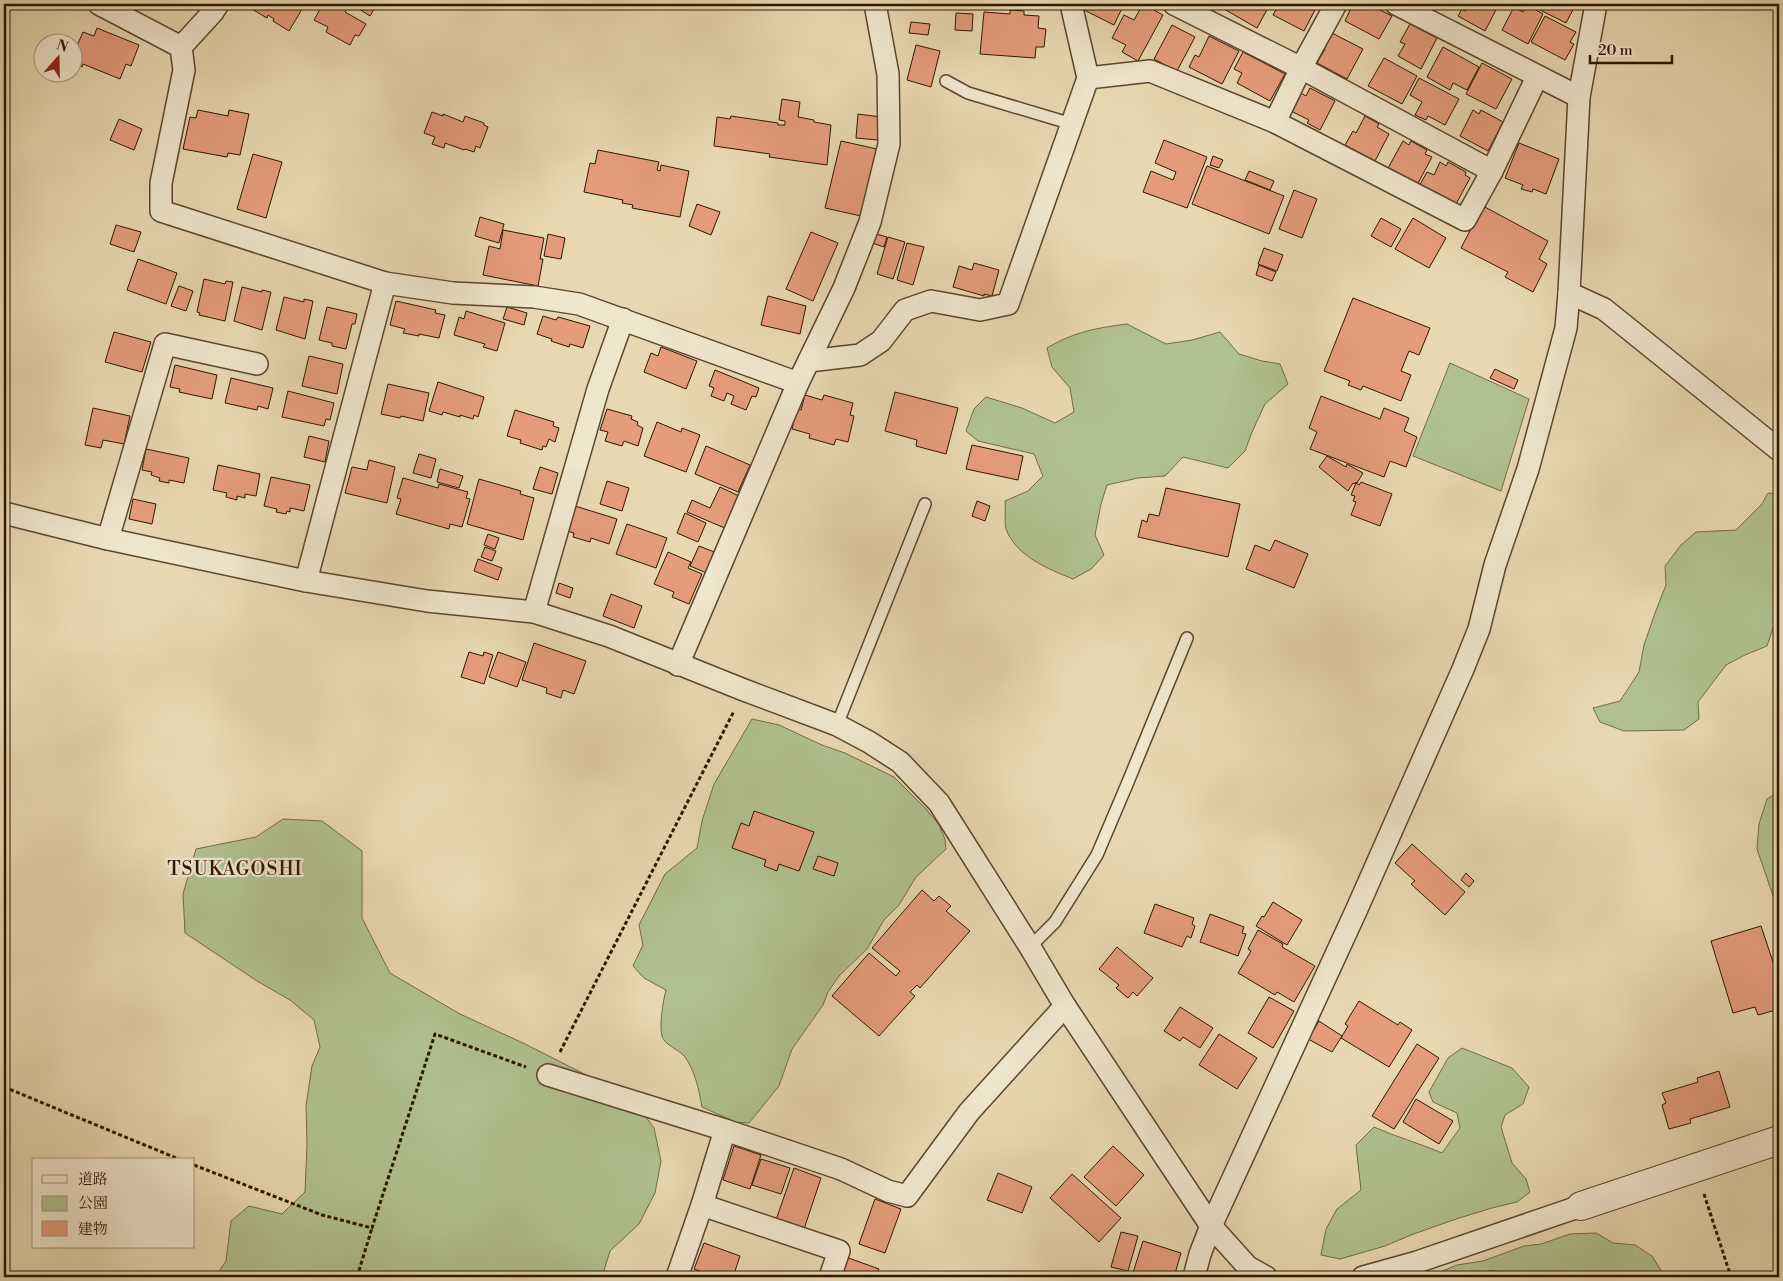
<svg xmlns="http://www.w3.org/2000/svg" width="1783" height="1281" viewBox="0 0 1783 1281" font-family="'Libre Bodoni','Noto Serif JP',serif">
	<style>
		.green { fill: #b1c08f; stroke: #706b48 }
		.building { fill: #e59c7d; stroke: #2e1600 }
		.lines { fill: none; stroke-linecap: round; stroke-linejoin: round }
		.service-casing { stroke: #5c462c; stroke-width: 14 }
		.minor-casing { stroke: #5c462c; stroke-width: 24 }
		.tertiary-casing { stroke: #5c462c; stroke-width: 30 }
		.path { stroke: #2e1600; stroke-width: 3; stroke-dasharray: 4 2.5; stroke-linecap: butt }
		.service { stroke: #f0e6cc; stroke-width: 11 }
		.minor { stroke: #f0e6cc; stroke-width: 21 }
		.tertiary { stroke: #f0e6cc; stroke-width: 28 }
		.labels { text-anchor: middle; stroke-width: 4.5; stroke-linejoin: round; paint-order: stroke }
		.quarter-label { font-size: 19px; letter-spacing: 1px; fill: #2e1600; stroke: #f0e6cc }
	</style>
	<rect width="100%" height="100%" fill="#e8d8b1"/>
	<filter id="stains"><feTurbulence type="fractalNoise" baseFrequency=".004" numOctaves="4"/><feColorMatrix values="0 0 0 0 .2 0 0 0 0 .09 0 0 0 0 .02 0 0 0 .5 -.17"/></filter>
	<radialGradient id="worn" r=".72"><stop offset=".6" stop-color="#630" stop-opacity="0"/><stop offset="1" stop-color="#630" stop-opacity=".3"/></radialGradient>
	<!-- green -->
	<g class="green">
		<path d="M1127 324 1166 344 1192 340 1220 332 1239 354 1262 361 1280 364 1288 384 1265 404 1252 432 1245 451 1228 468 1183 457 1165 476 1138 478 1107 485 1101 504 1095 535 1104 555 1091 569 1073 579C1048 569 1016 556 1006 529 1004 521 1006 509 1005 501L1028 491 1043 476 1034 454 978 441 966 431 974 409 986 397 1022 408 1055 423 1074 412 1070 388 1052 367 1047 348C1074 332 1096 328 1127 324Z"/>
		<polygon points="1450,363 1529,399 1501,491 1413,456"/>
		<polygon points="1768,493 1779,494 1779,594 1774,601 1774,625 1767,646 1745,655 1726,665 1698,702 1699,719 1684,730 1624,731 1600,722 1593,708 1620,701 1639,672 1644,645 1655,613 1666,585 1665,566 1681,545 1696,532 1736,530 1762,504"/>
		<path d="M752 719 779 725 822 745 845 753 894 777 926 809 939 825 945 839 946 849 916 877 899 905 884 920 867 949 839 976 828 992 823 1005 792 1049 779 1086 749 1123 735 1122 702 1107C699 1090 695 1071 685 1057 679 1049 665 1046 662 1036 659 1026 663 1001 666 990L644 978 633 966 643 945 639 925 665 874 697 848 702 821 714 784Z"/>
		<polygon points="1779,792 1779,913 1757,849 1759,824 1767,799"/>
		<polygon points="283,819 322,821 362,851 362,918 390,973 460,1014 523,1043 632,1098 654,1128 661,1161 655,1193 639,1224 610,1251 602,1277 215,1277 226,1261 231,1221 249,1206 282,1214 305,1192 307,1144 306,1106 312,1066 320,1047 314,1020 290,1000 257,981 185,933 183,894 196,849 256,837"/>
		<path d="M1462 1048 1512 1068 1529 1087 1523 1104 1505 1115 1501 1127 1512 1163 1526 1179 1530 1192 1517 1202 1492 1208 1456 1219 1411 1235 1385 1246 1340 1259 1321 1255 1326 1229 1337 1209 1361 1190 1356 1145 1374 1127C1396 1137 1419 1143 1442 1153L1460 1128 1457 1113 1433 1102 1429 1092 1448 1058Z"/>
		<polygon points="1596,1233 1613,1243 1635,1245 1652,1256 1665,1277 1509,1277 1509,1273 1490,1270 1481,1277 1428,1277 1457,1265 1483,1261 1524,1246 1541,1244 1570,1234"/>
	</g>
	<!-- building -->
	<g class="building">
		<polygon points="253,4 305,4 289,31 273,21 274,19 268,15 267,18 250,8"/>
		<polygon points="323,4 331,4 334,6 335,4 339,4 347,8 345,12 366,24 359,36 355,35 350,45 326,32 328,27 314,20"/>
		<polygon points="362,4 373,4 376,6 370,16 359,9"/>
		<polygon points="1087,4 1124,4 1114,25 1084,10"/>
		<polygon points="1143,4 1163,15 1138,61 1122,52 1126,45 1112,38 1124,15 1134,20"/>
		<polygon points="1227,4 1264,4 1269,6 1257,28 1224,9"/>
		<polygon points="1279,4 1318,4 1304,31 1273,15"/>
		<polygon points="1353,4 1368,4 1392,16 1379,39 1345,21"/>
		<polygon points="1434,4 1448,4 1445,10"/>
		<polygon points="1469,4 1499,4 1485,31 1458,16 1462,9 1465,11"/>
		<polygon points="1540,4 1576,4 1566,23 1538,9"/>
		<polygon points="1527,5 1543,14 1528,44 1502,30 1514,7 1523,12"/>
		<polygon points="1010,10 1024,11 1024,15 1039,16 1038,28 1046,29 1044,47 1036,47 1035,58 980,54 984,12 1010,14"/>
		<polygon points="956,13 973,14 972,31 955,30"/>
		<polygon points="1545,16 1576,32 1570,42 1574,44 1565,60 1531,42"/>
		<polygon points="911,22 930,24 928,35 909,33"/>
		<polygon points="1410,24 1437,38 1421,69 1398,56 1405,44 1400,42"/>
		<polygon points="1172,25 1195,37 1177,71 1154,59"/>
		<polygon points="97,28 139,45 131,66 126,64 120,79 83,64 82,67 72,63 72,57 83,32 94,36"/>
		<polygon points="1330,32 1363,49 1347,79 1317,63 1325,49 1322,48"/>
		<polygon points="1209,36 1239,51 1222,84 1189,67 1195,55 1199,57"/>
		<polygon points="916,45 940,51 931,87 907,80"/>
		<polygon points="1443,47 1479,67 1467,90 1453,83 1450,90 1427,77"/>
		<polygon points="1243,52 1285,74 1270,101 1237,83 1242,73 1234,69"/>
		<polygon points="1384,58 1417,76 1402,104 1368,86"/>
		<polygon points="1482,63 1512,79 1496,109 1466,94"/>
		<polygon points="1419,78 1459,99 1445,125 1428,116 1426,120 1415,115 1422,102 1410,95"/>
		<polygon points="1310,88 1335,101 1320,130 1307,123 1309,120 1291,111 1301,93 1306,96"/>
		<polygon points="782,99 800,102 798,117 814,120 814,122 831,125 827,165 769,157 770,154 714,146 717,117 730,119 731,116 778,123 778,125 785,125 785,121 779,120"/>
		<polygon points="198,110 228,116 229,110 249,114 240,155 228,153 227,157 183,149 190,117 196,118"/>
		<polygon points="1473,110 1479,114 1481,110 1503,122 1488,151 1460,136"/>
		<polygon points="432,112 443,116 443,114 463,122 465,116 484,123 484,125 488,127 480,148 476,146 474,152 465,149 464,150 445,143 444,148 432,144 435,137 424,133"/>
		<polygon points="858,114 881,117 878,140 856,138"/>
		<polygon points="1365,116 1379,124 1377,127 1389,134 1375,161 1345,145 1353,131 1356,133"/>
		<polygon points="119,119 142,129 134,150 110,140"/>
		<polygon points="1164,140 1207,157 1187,208 1143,192 1151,171 1173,180 1176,172 1155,163"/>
		<polygon points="841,141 877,149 861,216 825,208"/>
		<polygon points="1403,141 1409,145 1411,141 1427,150 1425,154 1432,157 1416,187 1399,179 1401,175 1388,168"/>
		<polygon points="1519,143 1559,159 1546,194 1533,189 1532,192 1521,189 1523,185 1505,178"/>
		<polygon points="598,150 659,162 657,170 660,171 661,165 689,171 680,217 632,208 633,205 622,203 623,200 584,192 590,163 595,164"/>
		<polygon points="253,154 282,162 266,218 237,209"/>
		<polygon points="1213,156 1223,160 1219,168 1210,165"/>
		<polygon points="1440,162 1446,166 1448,162 1466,172 1465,175 1470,178 1456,204 1443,197 1441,200 1418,188 1427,172 1434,175"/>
		<polygon points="1207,166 1284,196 1269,234 1192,204"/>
		<polygon points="1249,171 1274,181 1270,190 1245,180"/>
		<polygon points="1294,190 1317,199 1302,238 1279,229"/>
		<polygon points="697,204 720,212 711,235 689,226"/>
		<polygon points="1483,206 1548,241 1539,259 1547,264 1533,292 1505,277 1508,272 1461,248"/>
		<polygon points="480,217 504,224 499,243 475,236"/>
		<polygon points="1381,218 1401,229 1391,247 1371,236"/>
		<polygon points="1413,218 1446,238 1429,268 1395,249"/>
		<polygon points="116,225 141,232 134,252 110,244"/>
		<polygon points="503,230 544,238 540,259 543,259 538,286 483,275 489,246 500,249"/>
		<polygon points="811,232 838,243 813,301 786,289"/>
		<polygon points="548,234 565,238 561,259 544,256"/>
		<polygon points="876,234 887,237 884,247 872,243"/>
		<polygon points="888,237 905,242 893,279 877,274"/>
		<polygon points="907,243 924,247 913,285 897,280"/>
		<polygon points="1264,248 1283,255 1277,271 1258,264"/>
		<polygon points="138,259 177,273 166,304 127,290"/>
		<polygon points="974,263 999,270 992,296 984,294 984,296 953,287 959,266 972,270"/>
		<polygon points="1259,265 1276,272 1272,281 1256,275"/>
		<polygon points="204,279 225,284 226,281 233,282 225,321 199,315 200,313 197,312"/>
		<polygon points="179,286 193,291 186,311 171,306"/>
		<polygon points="242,287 262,292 262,290 271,292 262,330 234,321"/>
		<polygon points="768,296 806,306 800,334 761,325"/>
		<polygon points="284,297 304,302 304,299 313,301 305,339 276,330"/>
		<polygon points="1353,298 1430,328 1419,355 1409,351 1401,371 1411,375 1401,401 1363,386 1361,390 1348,385 1350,381 1324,371"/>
		<polygon points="396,301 436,310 435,313 445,315 439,338 419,334 419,336 403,333 405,329 390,325"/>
		<polygon points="327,307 357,314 355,324 352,324 346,349 332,346 332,343 319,340"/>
		<polygon points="507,307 527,313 524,325 503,319"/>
		<polygon points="466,311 505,323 497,351 483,347 485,344 454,335 459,317 464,319"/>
		<polygon points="543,316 556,320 558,317 590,326 583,348 570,344 569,347 551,341 552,339 537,334"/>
		<polygon points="114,332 151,342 142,372 105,362"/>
		<polygon points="661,347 697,361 686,389 644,372 651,353 658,356"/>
		<polygon points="309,356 343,364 337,394 302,386"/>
		<polygon points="175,365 217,375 212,399 179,392 180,389 170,387"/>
		<polygon points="1495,369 1518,380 1514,389 1490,378"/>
		<polygon points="715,370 759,388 756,397 752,396 746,410 731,404 734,396 727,393 724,401 711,396 714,388 709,386"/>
		<polygon points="231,378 273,388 268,409 258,406 257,410 225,403"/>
		<polygon points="438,382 484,397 478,417 474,415 473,419 460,415 460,417 443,412 442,415 429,411"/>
		<polygon points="388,384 429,393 423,421 401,416 400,418 381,414"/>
		<polygon points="288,391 334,403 330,420 326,419 324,426 282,417"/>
		<polygon points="895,392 958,408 946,454 916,446 917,440 885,431"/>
		<polygon points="805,395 822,400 824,395 853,403 850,415 854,416 848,442 836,439 834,445 809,438 810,434 792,429 797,408 801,410"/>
		<polygon points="1321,396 1380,419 1384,408 1409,418 1404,431 1417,437 1406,467 1390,461 1384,477 1310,449 1317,432 1309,428"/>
		<polygon points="93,408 130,416 124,444 103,440 101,448 85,445"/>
		<polygon points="607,409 632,416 631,419 638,422 637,425 643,428 638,446 624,441 622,446 605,441 608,432 600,430"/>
		<polygon points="515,410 554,422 553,426 559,428 555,442 549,439 546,447 543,446 542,450 520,443 521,440 507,436"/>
		<polygon points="657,422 681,432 682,428 700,435 686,472 644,456"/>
		<polygon points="309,436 329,441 325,462 304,457"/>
		<polygon points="972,445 1023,456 1018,480 966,469"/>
		<polygon points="706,446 750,465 738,492 695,474"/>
		<polygon points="146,449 189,458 184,483 169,480 169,483 159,481 160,478 151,475 152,472 142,470"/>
		<polygon points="419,454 436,459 431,478 413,473"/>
		<polygon points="1327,456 1346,467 1347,464 1363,473 1357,483 1356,482 1354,484 1353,483 1348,491 1319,467"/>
		<polygon points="369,460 395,467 387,503 345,493 352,467 367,470"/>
		<polygon points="218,465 260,474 256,496 245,494 245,498 237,496 237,500 226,497 227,493 213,490"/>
		<polygon points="540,467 558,473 552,494 533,489"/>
		<polygon points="440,469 463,476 459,488 437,482"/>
		<polygon points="271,477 310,485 304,511 290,508 290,512 287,511 286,514 276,512 277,509 264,506"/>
		<polygon points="403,478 438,488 439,484 468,492 466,498 470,499 462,527 450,524 449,529 396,514 401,499 397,498"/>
		<polygon points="479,479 521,491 520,494 534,498 523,540 467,524"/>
		<polygon points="607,481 629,488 622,511 600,504"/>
		<polygon points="1361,482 1392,494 1380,526 1351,515 1356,502 1353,501 1355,496 1351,495 1356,483 1359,485"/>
		<polygon points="720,487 741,497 727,529 687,512 692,500 710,508"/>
		<polygon points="1166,488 1240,504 1228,557 1138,537 1142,520 1147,522 1149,514 1159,516"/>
		<polygon points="133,499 156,504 152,524 129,519"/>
		<polygon points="977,501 990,506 985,521 972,516"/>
		<polygon points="575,506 617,519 609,544 591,538 590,542 573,537 574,533 567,531"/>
		<polygon points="685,513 706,523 698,542 677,533"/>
		<polygon points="627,524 667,538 656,568 616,554"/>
		<polygon points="488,534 499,538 495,549 484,545"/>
		<polygon points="1275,540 1308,554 1294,588 1246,569 1255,545 1270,551"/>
		<polygon points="699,546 717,553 709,574 690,566"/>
		<polygon points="485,547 496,551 492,561 481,557"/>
		<polygon points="668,552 691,562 688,568 702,574 689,604 672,597 674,592 654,584"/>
		<polygon points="478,559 502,568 498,580 474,571"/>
		<polygon points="559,583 573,588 570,598 556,593"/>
		<polygon points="611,594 642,606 634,628 603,616"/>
		<polygon points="534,643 586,661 574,694 563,690 561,698 546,693 547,688 522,680"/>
		<polygon points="469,652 483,656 484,652 493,655 484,684 461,677"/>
		<polygon points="498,652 526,662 517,687 489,677"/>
		<polygon points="754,811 814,832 799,871 779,864 777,871 764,866 766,860 732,848 741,823 749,826"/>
		<polygon points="1412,844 1465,892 1445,915 1411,884 1415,881 1395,863"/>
		<polygon points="818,856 838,863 834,876 813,869"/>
		<polygon points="1466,873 1474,881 1469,887 1461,880"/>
		<polygon points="922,890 934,901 939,896 951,906 946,911 970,931 920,988 917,985 910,992 915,996 879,1036 832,996 869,953 896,976 900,971 872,948"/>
		<polygon points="1273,902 1302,920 1287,945 1256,926 1262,916 1264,917"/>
		<polygon points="1155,904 1194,918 1192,924 1195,926 1191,938 1187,936 1182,947 1144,933"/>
		<polygon points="1210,914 1244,927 1242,933 1246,934 1238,956 1200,942"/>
		<polygon points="1761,926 1776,971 1779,970 1779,1000 1774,1002 1776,1010 1758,1015 1755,1007 1733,1013 1711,941"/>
		<polygon points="1258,930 1283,944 1282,947 1315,966 1294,1002 1277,992 1275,995 1238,973 1251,951 1248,949"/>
		<polygon points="1117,947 1153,978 1137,996 1133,992 1128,998 1116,988 1119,985 1099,969"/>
		<polygon points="1269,997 1294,1011 1273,1048 1248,1033"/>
		<polygon points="1359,1001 1398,1025 1400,1022 1412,1030 1389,1067 1341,1038 1348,1026 1345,1024"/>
		<polygon points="1180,1007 1213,1028 1200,1048 1183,1037 1180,1041 1164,1031"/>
		<polygon points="1319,1021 1342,1036 1332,1052 1308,1039"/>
		<polygon points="1219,1034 1257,1058 1237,1089 1199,1065"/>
		<polygon points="1417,1044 1439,1058 1394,1129 1372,1116"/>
		<polygon points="1719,1071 1730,1107 1690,1119 1691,1123 1669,1129 1662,1105 1666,1103 1662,1093 1698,1082 1697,1078"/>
		<polygon points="1416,1099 1453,1121 1439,1144 1403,1122"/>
		<polygon points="734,1146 761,1155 750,1189 723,1180"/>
		<polygon points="1113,1146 1144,1175 1116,1206 1084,1177"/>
		<polygon points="761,1159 790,1168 781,1194 752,1185"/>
		<polygon points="794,1168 821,1178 804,1229 776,1220"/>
		<polygon points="998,1173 1032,1187 1022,1213 987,1200"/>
		<polygon points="1072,1174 1121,1218 1099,1242 1050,1198"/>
		<polygon points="875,1199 901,1209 885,1253 859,1244"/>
		<polygon points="1121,1232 1138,1236 1128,1271 1111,1267"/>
		<polygon points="1143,1241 1181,1253 1174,1277 1132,1276"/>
		<polygon points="704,1243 740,1256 733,1277 717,1277 694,1269"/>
		<polygon points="846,1257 879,1269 876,1277 839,1277"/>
		<polygon points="1485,1274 1507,1277 1485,1277"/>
	</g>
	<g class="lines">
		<defs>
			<g id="service">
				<polyline points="946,81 968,93 1072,124"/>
				<polyline points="837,725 925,504"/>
				<polyline points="1030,947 1055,922 1097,855 1128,782 1187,638"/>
			</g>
			<g id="minor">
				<polyline points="99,4 181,47"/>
				<polyline points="218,4 213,12 181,47 184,70 161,183 161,211 385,283 453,293 534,297 579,304 798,383"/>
				<polyline points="1174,4 1301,68 1492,171"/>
				<polyline points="1396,4 1579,97"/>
				<polyline points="1088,78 1150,71 1275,122 1465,220 1492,171 1537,77"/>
				<polyline points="1275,122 1301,68 1336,4"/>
				<polyline points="1569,293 1604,309 1779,450"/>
				<polyline points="809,361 860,355 881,341 905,310 931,301 980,310 1008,304 1088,78 1071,4"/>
				<polyline points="4,513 108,539 306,581 427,601 534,612 609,636 744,690 837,725 869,742 900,762 939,803 1030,947 1065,1006 1211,1226 1248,1267 1266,1277"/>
				<polyline points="108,539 165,344 257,364"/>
				<polyline points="306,581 385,283"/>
				<polyline points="534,612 598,389 623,319"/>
				<polyline points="678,665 798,383 844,288 870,222 889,144 888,74 875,4"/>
				<polyline points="548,1075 725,1130 702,1205 677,1277"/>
				<polyline points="725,1130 841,1169 888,1191 907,1196 969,1112 1065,1006"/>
				<polyline points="702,1205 839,1251 830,1277"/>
				<polyline points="1194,1277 1200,1254 1211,1226 1356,911 1463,669 1479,629 1495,565 1528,469 1566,328 1569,293 1579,97 1596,4"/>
				<polyline points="1363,1277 1417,1262 1581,1206"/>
			</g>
			<polyline id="tertiary" points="1581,1206 1779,1140"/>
		</defs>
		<!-- service casing -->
		<use href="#service" class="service-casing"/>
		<!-- minor casing -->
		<use href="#minor" class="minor-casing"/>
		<!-- tertiary casing -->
		<use href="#tertiary" class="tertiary-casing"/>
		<!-- path -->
		<g class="path">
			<polyline points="560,1052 734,711"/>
			<polyline points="4,1087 181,1160"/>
			<polyline points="194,1165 322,1215 372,1228 435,1034 526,1067"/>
			<polyline points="1704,1194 1731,1277"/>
			<polyline points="357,1277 372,1228"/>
		</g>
		<!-- service -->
		<use href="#service" class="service"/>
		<!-- minor -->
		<use href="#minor" class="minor"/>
		<!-- tertiary -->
		<use href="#tertiary" class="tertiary"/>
	</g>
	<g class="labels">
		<!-- quarter labels -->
		<g class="quarter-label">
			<text x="235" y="875">TSUKAGOSHI</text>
		</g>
	</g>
	<!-- margin -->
	<rect width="1783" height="1281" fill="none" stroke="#e8d8b1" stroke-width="20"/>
	<rect x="5" y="5" width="1773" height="1271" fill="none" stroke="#2e1600" stroke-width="2.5"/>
	<rect x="10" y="10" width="1763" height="1261" fill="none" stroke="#2e1600"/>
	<!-- legend -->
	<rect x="32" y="1158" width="162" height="90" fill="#f0e6cc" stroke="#a2937a"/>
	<rect x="42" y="1175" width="25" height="8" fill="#f0e6cc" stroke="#a2937a"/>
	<text x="78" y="1184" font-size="15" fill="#2e1600">道路</text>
	<rect x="42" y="1196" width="25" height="15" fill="#b1c08f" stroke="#a2937a"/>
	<text x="78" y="1208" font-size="15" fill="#2e1600">公園</text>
	<rect x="42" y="1221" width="25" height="15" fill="#e59c7d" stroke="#a2937a"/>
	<text x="78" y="1234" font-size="15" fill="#2e1600">建物</text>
	<!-- north arrow -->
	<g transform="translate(58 58) rotate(20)"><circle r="24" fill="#f0e6cc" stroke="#a2937a"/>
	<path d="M0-4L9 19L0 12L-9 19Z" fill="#8f2418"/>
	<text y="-8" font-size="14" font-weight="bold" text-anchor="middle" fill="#2e1600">N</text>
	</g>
	<!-- scale -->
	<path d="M1590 55v8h82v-8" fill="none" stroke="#2e1600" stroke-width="2.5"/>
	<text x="1598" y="55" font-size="15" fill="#2e1600" stroke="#f0e6cc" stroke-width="4" paint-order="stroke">20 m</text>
	<rect width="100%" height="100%" filter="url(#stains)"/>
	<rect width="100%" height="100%" fill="url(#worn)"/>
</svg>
